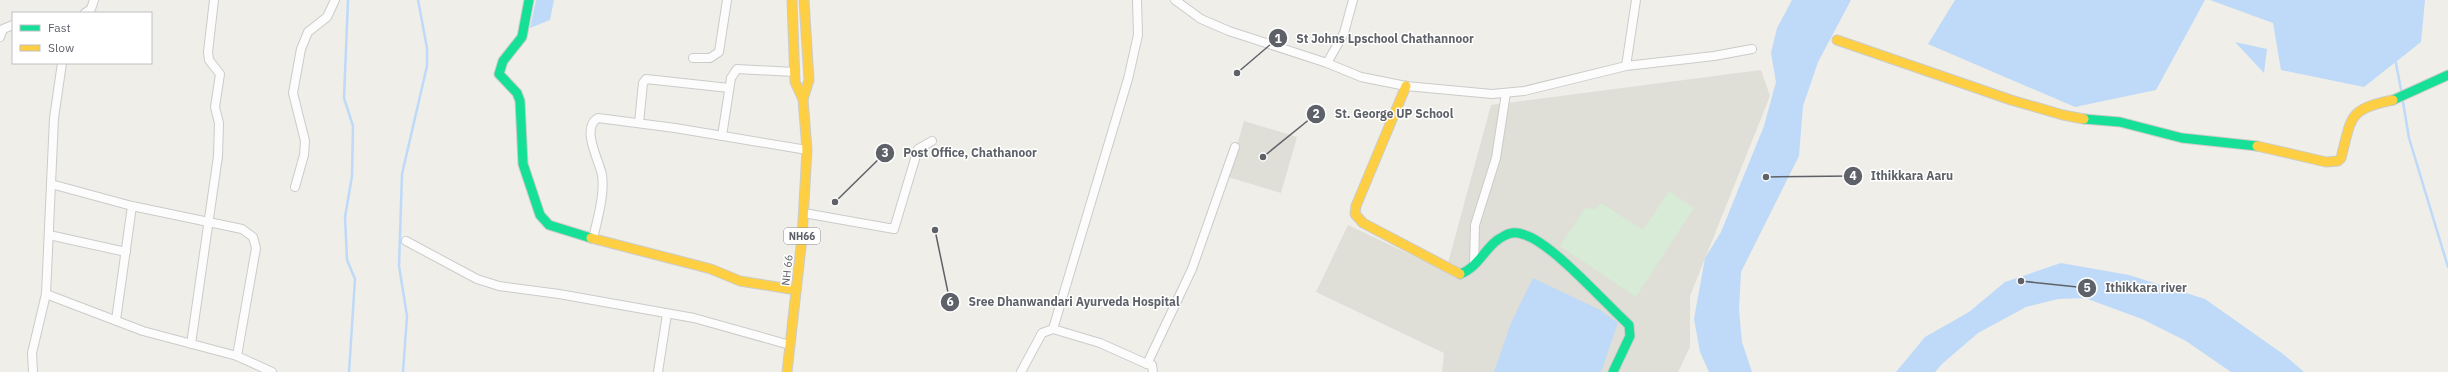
<svg xmlns="http://www.w3.org/2000/svg" width="2448" height="372" viewBox="0 0 2448 372" font-family="'IBM Plex Sans',sans-serif">
	<style>
		.education { fill: #dfded7 }
		.green { fill: #d7ebd6 }
		.water { fill: #bedaf8 }
		.lines { fill: none; stroke-linecap: round; stroke-linejoin: round }
		.stream { stroke: #bedaf8; stroke-width: 2.5 }
		.street-casing { stroke: #cbcbca; stroke-width: 10 }
		.fast-casing { stroke: #cbcccb; stroke-width: 11 }
		.slow-casing { stroke: #cbcccb; stroke-width: 11 }
		.street { stroke: #fdfcfc; stroke-width: 8 }
		.fast { stroke: #16e098; stroke-width: 9 }
		.slow { stroke: #ffcf43; stroke-width: 9 }
		.labels { text-anchor: middle; stroke-width: 3; stroke-linejoin: round; paint-order: stroke }
		.shield { fill: #fff; stroke: #8e9195; stroke-width: 1 }
		.shield-label { font-size: 10px; font-weight: bold; fill: #5e6268 }
		.street-label { font-size: 11px; fill: #5e6268; stroke: #fff }
		.leader { fill: none; stroke: #5e6268; stroke-width: 1.5 }
		.callout-dot { fill: #5e6268; stroke: #fff; stroke-width: 1.5 }
		.mark-label { font-size: 12px; text-anchor: middle; font-weight: bold; fill: #fff }
		.callout-label { font-size: 12px; text-anchor: middle; font-weight: bold; fill: #5e6268; stroke: #fff; stroke-width: 3; stroke-linejoin: round; paint-order: stroke }
	</style>
	<rect width="100%" height="100%" fill="#efeee9"/>
	<!-- education -->
	<g class="education">
		<polygon points="1761,70 1770,96 1690,296 1690,347 1678,372 1442,372 1444,353 1316,292 1348,225 1441,269 1448,263 1491,105"/>
		<polygon points="1244,121 1297,137 1281,193 1228,177"/>
	</g>
	<!-- green -->
	<polygon class="green" points="1669,191 1694,208 1636,297 1560,246 1585,208 1595,209 1601,203 1643,230"/>
	<!-- water -->
	<g class="water">
		<polygon points="536,0 554,0 550,20 530,28"/>
		<polygon points="1792,0 1851,0 1818,62 1803,106 1799,156 1741,272 1739,310 1742,342 1752,372 1709,372 1700,352 1694,319 1705,258 1721,232 1764,126 1776,82 1771,53 1777,28"/>
		<polygon points="1955,0 2205,0 2156,90 2075,107 1928,44"/>
		<polygon points="2210,0 2425,0 2421,42 2364,87 2281,70 2273,23"/>
		<polygon points="2235,42 2267,49 2264,73"/>
		<polygon points="2061,263 2129,275 2205,299 2283,354 2304,372 2231,372 2186,341 2142,319 2085,298 2058,299 2026,307 1978,333 1942,364 1935,372 1896,372 1925,337 1969,312 2005,282"/>
		<polygon points="1533,278 1600,310 1618,323 1601,372 1494,372 1511,323"/>
	</g>
	<g class="lines">
		<!-- stream -->
		<g class="stream">
			<polyline points="348,0 344,98 353,126 352,176 345,217 347,260 355,279 349,372"/>
			<polyline points="2395,58 2402,95"/>
			<polyline points="2403,102 2409,138 2448,267"/>
			<polyline points="403,372 407,316 399,266 402,174 427,66 427,48 418,0"/>
		</g>
		<defs>
			<g id="street">
				<polyline points="1175,0 1201,19 1229,31 1327,63 1361,77 1406,86 1492,94 1524,91 1626,66"/>
				<polyline points="1636,0 1626,66 1714,56 1752,49"/>
				<polyline points="85,13 91,9 94,0"/>
				<polyline points="0,37 3,29 13,25"/>
				<polyline points="693,58 710,58 719,52 727,0"/>
				<polyline points="1327,63 1344,33 1353,0"/>
				<polyline points="639,123 643,83 646,79 729,88"/>
				<polyline points="722,136 731,78 737,69 795,72"/>
				<polyline points="51,184 132,206 242,229 253,237 256,248 237,356"/>
				<polyline points="295,187 304,155 305,141 293,93 301,49 308,32 327,17 335,0"/>
				<polyline points="804,213 894,229 918,149 932,141"/>
				<polyline points="49,235 126,252"/>
				<path d="M593 239C597 220 605 195 602 175 600 162 580 128 598 118L675 128 807 150"/>
				<polyline points="406,241 477,279 499,286 559,294 694,318 790,345"/>
				<polyline points="1474,264 1475,225 1496,158 1506,93"/>
				<polyline points="46,294 143,331 237,356 272,372"/>
				<polyline points="116,320 132,206"/>
				<polyline points="1053,329 1100,343 1147,364"/>
				<polyline points="191,344 218,156 219,123 215,107 220,74 209,60 208,52 214,0"/>
				<polyline points="33,372 32,353 46,294 54,118 62,63"/>
				<polyline points="658,372 667,314"/>
				<polyline points="1021,372 1042,333 1053,329 1128,79 1138,35 1137,0"/>
				<polyline points="1153,372 1152,365 1147,364 1192,269 1235,147"/>
			</g>
			<g id="fast">
				<polyline points="529,0 522,37 503,61 499,74 517,93 520,101 523,164 540,215 549,225 591,238"/>
				<polyline points="2393,100 2448,75"/>
				<polyline points="2084,119 2120,122 2182,138 2257,146"/>
				<path d="M1460 274C1480 267 1486 244 1504 236 1510 232 1518 232 1525 235 1552 243 1605 303 1629 325L1630 336 1613 372"/>
			</g>
			<g id="slow">
				<polyline points="1837,40 2011,100 2063,115 2084,119"/>
				<polyline points="1406,86 1356,206 1355,214 1363,223 1460,274"/>
				<polyline points="803,99 809,80 804,0"/>
				<path d="M2257 146 2326 162 2338 161 2341 158C2352 116 2348 109 2393 100"/>
				<polyline points="591,238 711,269 740,281 796,290"/>
				<polyline points="787,372 802,238 807,150 803,99 795,82 792,0"/>
			</g>
		</defs>
		<!-- street casing -->
		<use href="#street" class="street-casing"/>
		<!-- fast casing -->
		<use href="#fast" class="fast-casing"/>
		<!-- slow casing -->
		<use href="#slow" class="slow-casing"/>
		<!-- street -->
		<use href="#street" class="street"/>
		<!-- fast -->
		<use href="#fast" class="fast"/>
		<!-- slow -->
		<use href="#slow" class="slow"/>
	</g>
	<g class="labels">
		<!-- shield labels -->
		<rect class="shield" x="784" y="228" width="36" height="16" rx="3"/>
		<g class="shield-label">
			<text x="802" y="240">NH66</text>
		</g>
		<!-- street labels -->
		<g class="street-label">
			<text transform="translate(787 270) rotate(-84)" y="4">NH 66</text>
		</g>
	</g>
	<!-- callouts -->
	<path class="leader" d="M1237 73L1278 38M1263 157L1316 114M835 202L885 153M1766 177L1853 176M2021 281L2087 288M935 230L950 302"/>
	<g class="callout-dot">
		<circle cx="1237" cy="73" r="4"/>
		<circle cx="1263" cy="157" r="4"/>
		<circle cx="835" cy="202" r="4"/>
		<circle cx="1766" cy="177" r="4"/>
		<circle cx="2021" cy="281" r="4"/>
		<circle cx="935" cy="230" r="4"/>
		<circle cx="1278" cy="38" r="10"/>
		<circle cx="1316" cy="114" r="10"/>
		<circle cx="885" cy="153" r="10"/>
		<circle cx="1853" cy="176" r="10"/>
		<circle cx="2087" cy="288" r="10"/>
		<circle cx="950" cy="302" r="10"/>
	</g>
	<g class="mark-label">
		<text x="1278" y="43">1</text>
		<text x="1316" y="118">2</text>
		<text x="885" y="157">3</text>
		<text x="1853" y="180">4</text>
		<text x="2087" y="292">5</text>
		<text x="950" y="306">6</text>
	</g>
	<g class="callout-label">
		<text x="1385" y="43">St Johns Lpschool Chathannoor</text>
		<text x="1394" y="118">St. George UP School</text>
		<text x="970" y="157">Post Office, Chathanoor</text>
		<text x="1912" y="180">Ithikkara Aaru</text>
		<text x="2146" y="292">Ithikkara river</text>
		<text x="1074" y="306">Sree Dhanwandari Ayurveda Hospital</text>
	</g>
	<!-- legend -->
	<rect x="12" y="12" width="140" height="52" fill="#ffffff" stroke="#bfc0c3"/>
	<rect x="20" y="25" width="20" height="6" fill="#16e098" stroke="#bfc0c3"/>
	<text x="48" y="32" font-size="12" fill="#5e6268">Fast</text>
	<rect x="20" y="45" width="20" height="6" fill="#ffcf43" stroke="#bfc0c3"/>
	<text x="48" y="52" font-size="12" fill="#5e6268">Slow</text>
</svg>
